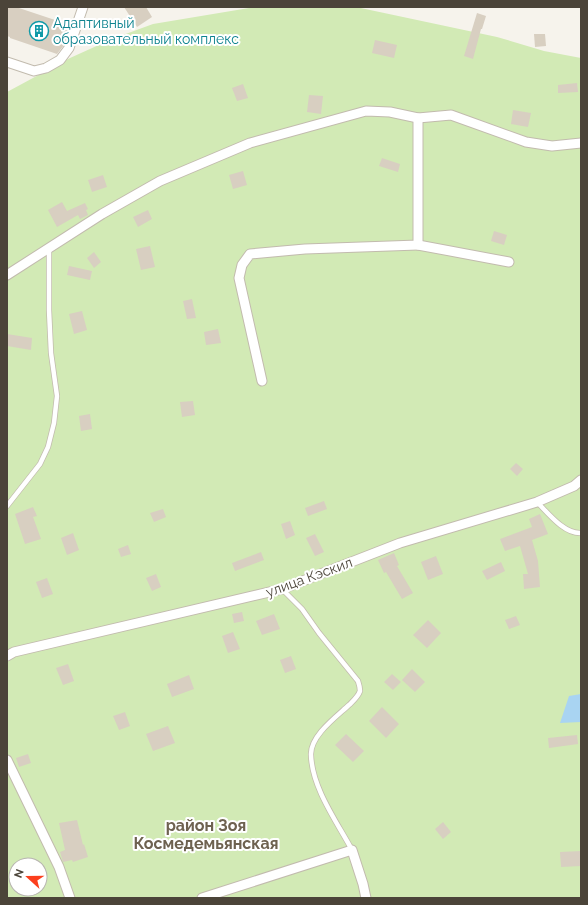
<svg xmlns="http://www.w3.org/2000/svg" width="588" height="905" viewBox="0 0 588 905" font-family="Raleway,sans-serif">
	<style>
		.green { fill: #d2eab5; fill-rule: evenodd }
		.water { fill: #a9d4f2 }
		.building { fill: #d8cfc1 }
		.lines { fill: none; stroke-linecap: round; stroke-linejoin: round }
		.lane-casing { stroke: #c2bbae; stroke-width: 6 }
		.street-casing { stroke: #c2bbae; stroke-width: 11 }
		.lane { stroke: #fff; stroke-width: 4.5 }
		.street { stroke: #fff; stroke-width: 9 }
		.labels { text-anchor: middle; stroke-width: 4; stroke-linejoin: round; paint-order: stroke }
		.culture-label { font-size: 14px; fill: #0d838f; stroke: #fff; text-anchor: start }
		.street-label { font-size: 14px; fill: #4b4439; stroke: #fff }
		.quarter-label { font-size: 16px; font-weight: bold; fill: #6e6250; stroke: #fff }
	</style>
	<rect width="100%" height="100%" fill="#f6f3ec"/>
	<!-- green -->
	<path class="green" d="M255 7H356L497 37 544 51 581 58V898H7V92L70 58 112 39 153 24ZM16 865H40V889H16Z"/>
	<!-- water -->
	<polygon class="water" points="581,694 581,722 560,723 569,696"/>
	<!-- building -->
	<g class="building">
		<polygon points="7,7 16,7 70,25 64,45 57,54 10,38 10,37 7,36"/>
		<polygon points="124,7 146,7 152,17 137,27"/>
		<polygon points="477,13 486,16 482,29 481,29 473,59 464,56"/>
		<polygon points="534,34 545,34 546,46 535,47"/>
		<polygon points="375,40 397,45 394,58 372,53"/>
		<polygon points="577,83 578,92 558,93 558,85"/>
		<polygon points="243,84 248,98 237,101 232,88"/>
		<polygon points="309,95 323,96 321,114 307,112"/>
		<polygon points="513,110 531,113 528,127 511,124"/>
		<polygon points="382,158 400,164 398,172 379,166"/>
		<polygon points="243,171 247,185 233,189 229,175"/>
		<polygon points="103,175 107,187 92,192 88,180"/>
		<polygon points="62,202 67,211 85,203 88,209 86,210 88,215 80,219 78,215 57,227 48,210"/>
		<polygon points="148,210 152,219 138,227 133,217"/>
		<polygon points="494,231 507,235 504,245 491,241"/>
		<polygon points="150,246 155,267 141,270 136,249"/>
		<polygon points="94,252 101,262 94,268 87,258"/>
		<polygon points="69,266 92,271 90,280 67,275"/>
		<polygon points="192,299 196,318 187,319 183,301"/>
		<polygon points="82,311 87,330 74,334 69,314"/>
		<polygon points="218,329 221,343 206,345 204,332"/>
		<polygon points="7,334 32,338 31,350 7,346"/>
		<polygon points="193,401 195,415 182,417 180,402"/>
		<polygon points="90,414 92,429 81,431 79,416"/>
		<polygon points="516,463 523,469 517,476 510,469"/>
		<polygon points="324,501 327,509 308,516 305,508"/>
		<polygon points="33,507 37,516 33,517 41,539 25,544 15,514"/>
		<polygon points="163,509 166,517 154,522 150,513"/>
		<polygon points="540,514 548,534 532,540 538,561 540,587 524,589 523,574 528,574 520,546 505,551 500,539 532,527 529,519"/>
		<polygon points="290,521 295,535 286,539 281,524"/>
		<polygon points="73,533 79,550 67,555 61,538"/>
		<polygon points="315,534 324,552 315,556 306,538"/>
		<polygon points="128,545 131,554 121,557 118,549"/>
		<polygon points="261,552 264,560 235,571 232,563"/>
		<polygon points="394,553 399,565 397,566 413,593 402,599 386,572 384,573 378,560"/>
		<polygon points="436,556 443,574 428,580 421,562"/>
		<polygon points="501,562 505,571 487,580 482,571"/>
		<polygon points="156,574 161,587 152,591 146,578"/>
		<polygon points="47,578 53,594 42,598 36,582"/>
		<polygon points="242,612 244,621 234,623 232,614"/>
		<polygon points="274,614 280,629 262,635 256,621"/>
		<polygon points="516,616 520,625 509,629 505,620"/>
		<polygon points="428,620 441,633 427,648 413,635"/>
		<polygon points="233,632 240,649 228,653 222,636"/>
		<polygon points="291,656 296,669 285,673 280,660"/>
		<polygon points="68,664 74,681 63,685 56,668"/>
		<polygon points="412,669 425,682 415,692 402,680"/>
		<polygon points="392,674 401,682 393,690 384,682"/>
		<polygon points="189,675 194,689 172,697 167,684"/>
		<polygon points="382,707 399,724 386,738 369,721"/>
		<polygon points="125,712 130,726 119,730 113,716"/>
		<polygon points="168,726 175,743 153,751 146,734"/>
		<polygon points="346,734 364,751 353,762 335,745"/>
		<polygon points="577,735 578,744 549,748 548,738"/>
		<polygon points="28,754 31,763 19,767 16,758"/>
		<polygon points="77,820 83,845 84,844 88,857 73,862 72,860 63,862 60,852 65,850 59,823"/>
		<polygon points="443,822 451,832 443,839 435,829"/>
		<polygon points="581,851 581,866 561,867 560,852"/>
	</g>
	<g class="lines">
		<defs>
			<g id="lane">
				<path d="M537 502C548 513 564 534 581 533"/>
				<polyline points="7,506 40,464 48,447 54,423 57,396 51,353 49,310 49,248"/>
				<path d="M282 589 302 609 319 633 358 681C359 684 360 688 360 691 358 697 353 701 349 705 336 717 310 736 311 755 312 788 337 822 352 850"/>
			</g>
			<g id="street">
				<polyline points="7,62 34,71 46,68 60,60 69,48 83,7"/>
				<polyline points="418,245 509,262"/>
				<polyline points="7,275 102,214 160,181 250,143 366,111 390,112 418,118 451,115 526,142 552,146 581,143"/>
				<polyline points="262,381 239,278 242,265 250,254 305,249 418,245 418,118"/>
				<polyline points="7,656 14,652 282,589 400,543 537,502 574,486 581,480"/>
				<polyline points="7,760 59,867 70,898"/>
				<polyline points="202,898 352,850 363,884 366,898"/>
			</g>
		</defs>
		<!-- lane casing -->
		<use href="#lane" class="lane-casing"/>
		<!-- street casing -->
		<use href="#street" class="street-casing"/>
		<!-- lane -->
		<use href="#lane" class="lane"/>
		<!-- street -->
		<use href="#street" class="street"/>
	</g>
	<!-- icons -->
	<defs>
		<symbol id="building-ring" viewBox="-11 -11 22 22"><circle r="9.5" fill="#fff" stroke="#0f9aa8" stroke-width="1.5"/><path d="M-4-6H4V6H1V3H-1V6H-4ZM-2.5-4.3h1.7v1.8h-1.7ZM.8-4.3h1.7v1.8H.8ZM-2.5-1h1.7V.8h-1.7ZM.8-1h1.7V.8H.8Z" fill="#0f9aa8"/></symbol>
	</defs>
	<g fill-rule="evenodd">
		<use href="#building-ring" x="28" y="20" width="22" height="22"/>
	</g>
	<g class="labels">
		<!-- culture labels -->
		<g class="culture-label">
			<text x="53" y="28">Адаптивный<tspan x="53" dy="16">образовательный комплекс</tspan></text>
		</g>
		<!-- street labels -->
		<g class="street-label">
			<text transform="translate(309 577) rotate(-20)" y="5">улица Кэскил</text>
		</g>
		<!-- quarter labels -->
		<g class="quarter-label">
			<text x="206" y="831">район Зоя<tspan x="206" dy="18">Космедемьянская</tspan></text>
		</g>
	</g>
	<!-- border -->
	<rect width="588" height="905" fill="none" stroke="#4b4439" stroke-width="16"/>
	<!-- north arrow -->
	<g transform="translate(28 877) rotate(291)"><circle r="19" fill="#ffffff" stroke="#b7b4b0"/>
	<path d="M0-3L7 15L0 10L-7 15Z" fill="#fc3f1d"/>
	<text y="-6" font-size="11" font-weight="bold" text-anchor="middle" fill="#4b4439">N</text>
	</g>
</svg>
